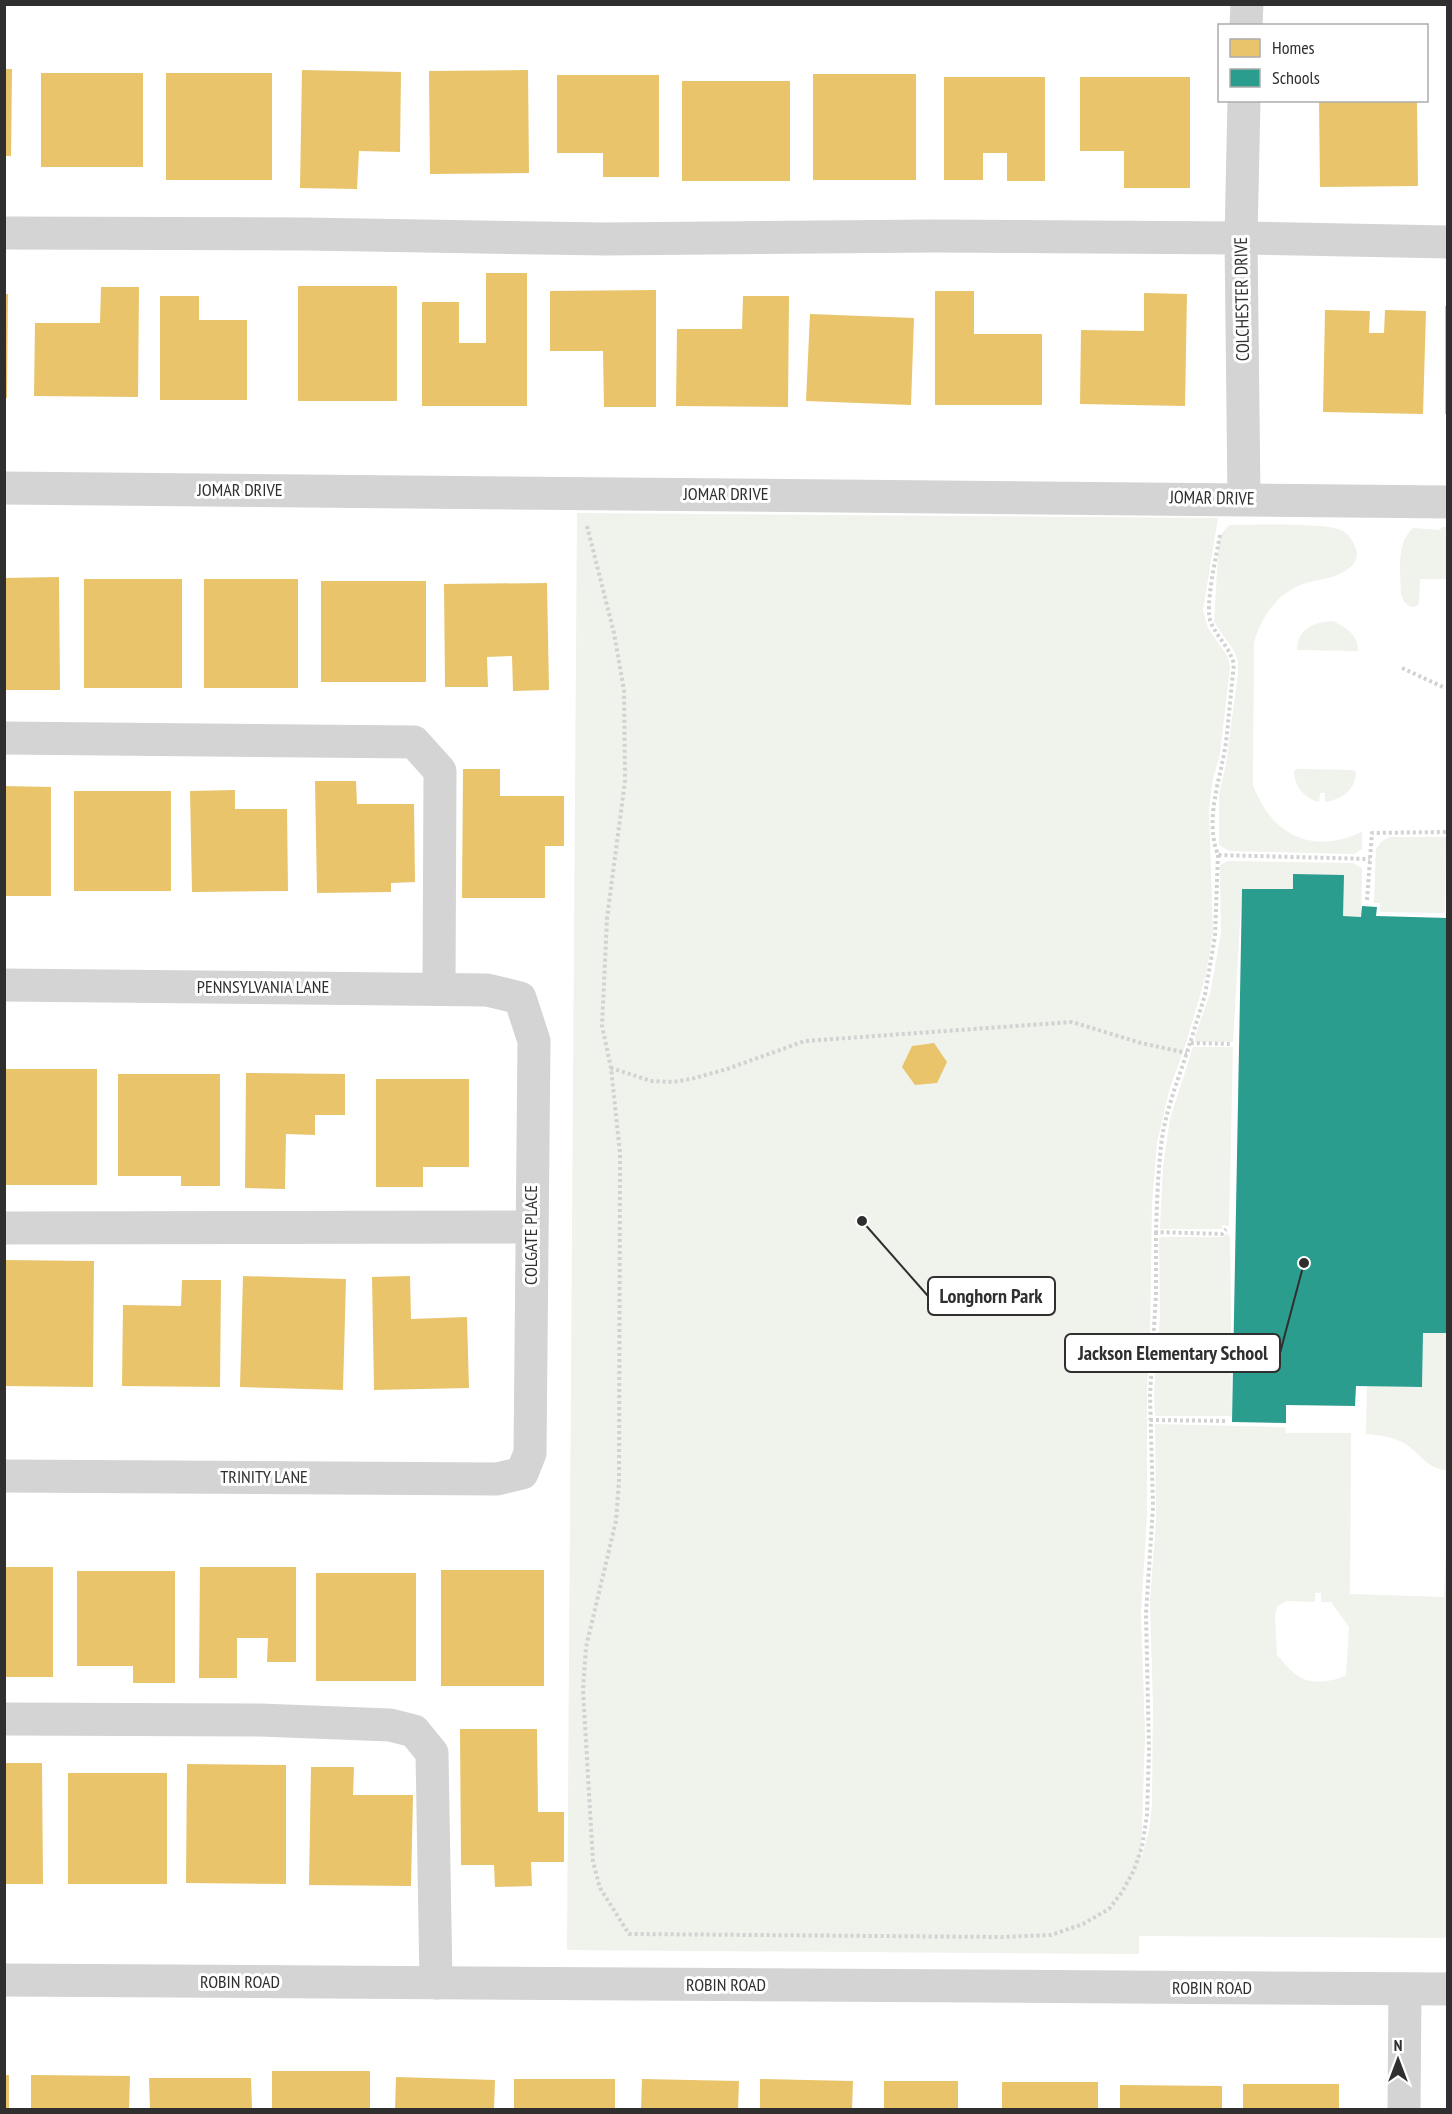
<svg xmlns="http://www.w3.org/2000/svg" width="1452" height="2114" viewBox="0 0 1452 2114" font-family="'PT Sans Narrow',sans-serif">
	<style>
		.green { fill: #f0f2ec; fill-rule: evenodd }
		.homes { fill: #e9c46a }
		.schools { fill: #2a9d8f }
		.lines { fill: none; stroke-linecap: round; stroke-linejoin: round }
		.path { stroke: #d2d2d2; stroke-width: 4; stroke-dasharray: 3 3; stroke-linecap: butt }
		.minor { stroke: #d4d4d4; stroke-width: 33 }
		.labels { text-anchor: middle; stroke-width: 6; stroke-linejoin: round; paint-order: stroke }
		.street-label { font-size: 18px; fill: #2f2f2f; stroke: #fff }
		.leader { fill: none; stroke: #2f2f2f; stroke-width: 2 }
		.callout-dot { fill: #2f2f2f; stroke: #fff; stroke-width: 2 }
		.callout { fill: #fff; stroke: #2f2f2f; stroke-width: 2 }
		.callout-label { font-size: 20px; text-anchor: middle; font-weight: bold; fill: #2f2f2f }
	</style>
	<rect width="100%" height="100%" fill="#fff"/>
	<!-- green -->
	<g class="green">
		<path d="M577 513 1218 518 1203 610 1208 628 1228 657 1230 668 1220 754 1213 779 1209 809 1213 931 1206 975 1186 1043 1169 1091 1157 1143 1152 1204 1150 1332 1147 1390V1516L1141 1613 1145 1734 1141 1860 1149 1830 1152 1806 1153 1706 1150 1601 1156 1520 1155 1424 1285 1427 1286 1433H1351L1350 1594 1444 1597 1447 1530V1938L1139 1936V1954L567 1950ZM1315 1593H1321V1602H1331L1349 1627 1346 1675C1334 1682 1310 1685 1298 1676 1290 1671 1284 1662 1277 1655L1275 1616 1277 1607 1286 1601 1315 1602Z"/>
		<path d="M1229 525C1251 525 1327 522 1343 531 1349 534 1354 543 1356 549 1359 559 1354 566 1345 571 1333 579 1319 579 1306 583 1278 592 1261 616 1254 643L1253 785C1272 836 1312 855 1362 832V849L1354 854 1229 851 1219 845V794L1226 764 1238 674V662L1234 651 1214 622 1219 537Z"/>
		<path d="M1442 527H1447V579H1420L1419 604 1414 607C1406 606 1404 602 1401 595 1401 571 1395 545 1413 528L1440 530Z"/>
		<path d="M1333 621C1347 628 1358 635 1358 651L1297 650C1297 628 1315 622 1333 621Z"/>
		<path d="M1296 769 1353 770 1356 772C1355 791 1342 799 1325 802V793H1320L1319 802C1305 798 1294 787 1294 771Z"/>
		<polygon points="1389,837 1446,837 1445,913 1380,912 1380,903 1374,903 1376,849 1381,842"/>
		<polygon points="1228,861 1353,863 1362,868 1361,917 1343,916 1293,889 1242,889 1233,1042 1195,1042 1195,1036 1210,994 1221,933 1220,865"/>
		<polygon points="1193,1047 1233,1047 1229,1226 1222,1225 1222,1229 1160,1229 1163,1166 1170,1119"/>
		<polygon points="1227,1233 1230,1237 1232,1416 1155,1416 1154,1391 1160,1317 1159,1237 1223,1237"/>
		<path d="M1423 1333H1447V1470C1428 1470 1419 1452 1404 1443 1392 1437 1380 1435 1366 1434L1367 1386 1422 1387Z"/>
	</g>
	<!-- homes -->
	<g class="homes">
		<polygon points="4,69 12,69 11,156 4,156"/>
		<polygon points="302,70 401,72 400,152 359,151 357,189 300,188"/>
		<polygon points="528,70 529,173 430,174 429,71"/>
		<rect x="41" y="73" width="102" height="94"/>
		<rect x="166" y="73" width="106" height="107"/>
		<rect x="813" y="74" width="103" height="106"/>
		<polygon points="557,75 659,75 659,177 603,177 603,153 557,153"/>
		<polygon points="944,77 1045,77 1045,181 1007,181 1007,153 983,153 983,180 944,180"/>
		<polygon points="1080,77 1190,77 1190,188 1124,188 1124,151 1080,151"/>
		<rect x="682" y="81" width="108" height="100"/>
		<polygon points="1319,100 1417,100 1418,186 1320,187"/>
		<polygon points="486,273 527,273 527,406 422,406 422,302 459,302 459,343 486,343"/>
		<rect x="298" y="286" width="99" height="115"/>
		<polygon points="101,287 139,287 138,397 34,396 35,323 100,323"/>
		<polygon points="656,290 656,407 604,407 603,351 550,351 550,291"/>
		<polygon points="935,291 974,291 974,334 1042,334 1042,405 935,405"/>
		<polygon points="1144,293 1187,294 1185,406 1080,404 1081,330 1144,331"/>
		<polygon points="4,294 8,294 7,398 4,398"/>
		<polygon points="160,296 199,296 199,320 247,320 247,400 160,400"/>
		<polygon points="743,296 789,296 788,407 676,406 677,329 742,329"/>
		<rect x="1445" y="306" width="3" height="108"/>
		<polygon points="1325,310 1370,311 1369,333 1384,333 1385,310 1426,311 1423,414 1323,412"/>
		<polygon points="810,314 914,318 911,405 806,401"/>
		<polygon points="59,577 60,690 4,690 4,578"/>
		<rect x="84" y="579" width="98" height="109"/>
		<rect x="204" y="579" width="94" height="109"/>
		<rect x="321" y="581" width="105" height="101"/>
		<polygon points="547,583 549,690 513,691 512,656 487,657 488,687 445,687 444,584"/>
		<polygon points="463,769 500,769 500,796 564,796 564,846 545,846 545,898 462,898"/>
		<polygon points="315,781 356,781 357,804 414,804 415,882 391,883 391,892 317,893"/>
		<polygon points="4,786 51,787 51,896 4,896"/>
		<polygon points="235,790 235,809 287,809 288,891 192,892 190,791"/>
		<rect x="74" y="791" width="97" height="100"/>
		<polygon points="934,1043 947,1062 937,1083 915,1085 902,1067 912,1046"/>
		<rect x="4" y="1069" width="93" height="116"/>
		<polygon points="246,1073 345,1074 345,1115 315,1115 315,1135 286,1134 285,1189 245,1188"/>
		<polygon points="118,1074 220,1074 220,1186 181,1186 181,1176 118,1176"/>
		<polygon points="376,1079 469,1079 469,1167 423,1167 423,1187 376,1187"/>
		<polygon points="4,1260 94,1261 93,1387 4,1386"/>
		<polygon points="243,1276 346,1279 343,1390 240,1387"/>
		<polygon points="410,1276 411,1319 467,1317 469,1388 374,1390 372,1277"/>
		<polygon points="182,1280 221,1280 220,1387 122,1386 123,1305 181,1306"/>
		<rect x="4" y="1567" width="49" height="110"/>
		<polygon points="200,1567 296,1567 296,1662 267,1662 268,1638 237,1638 237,1678 199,1678"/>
		<rect x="441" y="1570" width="103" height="116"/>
		<polygon points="77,1571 175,1571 175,1683 133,1683 133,1666 77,1666"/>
		<rect x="316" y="1573" width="100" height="108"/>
		<polygon points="460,1729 537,1729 538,1812 564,1812 564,1862 531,1862 532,1886 495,1887 494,1865 461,1865"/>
		<polygon points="4,1763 42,1763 43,1884 4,1884"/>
		<polygon points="187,1764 286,1765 286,1884 186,1883"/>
		<polygon points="311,1767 354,1767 353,1795 413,1795 411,1886 309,1885"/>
		<rect x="68" y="1773" width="99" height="111"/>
		<rect x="272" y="2071" width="98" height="39"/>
		<rect x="4" y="2075" width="5" height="35"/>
		<polygon points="31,2075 130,2076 129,2110 31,2110"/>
		<polygon points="396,2077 495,2080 494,2110 395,2110"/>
		<polygon points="149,2078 251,2078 252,2110 150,2110"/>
		<rect x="514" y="2079" width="101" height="31"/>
		<polygon points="642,2079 739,2081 738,2110 641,2110"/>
		<polygon points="760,2079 853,2081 852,2110 760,2110"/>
		<rect x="884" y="2081" width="74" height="29"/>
		<rect x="1002" y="2082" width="96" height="28"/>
		<rect x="1243" y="2084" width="96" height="26"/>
		<polygon points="1120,2085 1222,2086 1222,2110 1120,2110"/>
	</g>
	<!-- schools -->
	<polygon class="schools" points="1293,874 1344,875 1343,916 1361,917 1362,906 1377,907 1376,916 1448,918 1448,1333 1423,1333 1422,1387 1356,1386 1355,1406 1286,1405 1286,1423 1232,1422 1242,889 1293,889"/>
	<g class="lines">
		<!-- path -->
		<g class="path">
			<polyline points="587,526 614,633 624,690 625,781 607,918 602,1026 611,1068"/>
			<path d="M1220 535C1217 552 1204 609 1211 623 1218 638 1229 647 1234 664 1231 690 1229 716 1226 742 1221 779 1204 818 1218 855L1370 859"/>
			<polyline points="1402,668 1443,687 1448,687"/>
			<polyline points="1218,855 1215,936 1205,995 1190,1043 1232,1044"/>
			<polyline points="1367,900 1372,833 1448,832"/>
			<path d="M1190 1043C1180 1075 1167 1106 1162 1138 1158 1169 1157 1201 1156 1232L1222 1234 1226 1229"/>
			<polyline points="1156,1232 1156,1294 1150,1395 1153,1507 1146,1614 1149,1751 1147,1815 1142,1847 1134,1870 1122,1892 1109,1909 1083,1924 1051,1935 1002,1937 629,1934 600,1888 593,1862 583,1690 586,1647 616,1521 619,1481 620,1153 611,1068 651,1081 672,1082 691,1079 727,1069 805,1041 1072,1022 1141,1043 1187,1053"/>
			<polyline points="1150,1420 1227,1421"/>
		</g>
		<!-- minor -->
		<g class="minor">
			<polyline points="1246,26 1247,4"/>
			<polyline points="4,233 306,234 605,239 933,236 1241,238 1448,242"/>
			<polyline points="4,488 1448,502"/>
			<polyline points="1244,498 1241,238 1244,100"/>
			<polyline points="4,738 414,742 440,771 439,988"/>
			<polyline points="4,985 487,990 520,998 534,1041 530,1453 522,1473 497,1479 4,1476"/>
			<polyline points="4,1228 531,1227"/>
			<polyline points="4,1719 260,1720 390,1725 414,1731 432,1753 436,1983"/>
			<polyline points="4,1980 1448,1989"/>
			<polyline points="1404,2110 1405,1989"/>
		</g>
	</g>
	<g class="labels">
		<!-- street labels -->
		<g class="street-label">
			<text transform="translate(1242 299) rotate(-91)" y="6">COLCHESTER DRIVE</text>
			<text x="240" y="496">JOMAR DRIVE</text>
			<text x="726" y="500">JOMAR DRIVE</text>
			<text transform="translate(1212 498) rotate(1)" y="6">JOMAR DRIVE</text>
			<text x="263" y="993">PENNSYLVANIA LANE</text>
			<text transform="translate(531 1235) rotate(-90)" y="6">COLGATE PLACE</text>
			<text x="264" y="1483">TRINITY LANE</text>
			<text x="240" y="1988">ROBIN ROAD</text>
			<text x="726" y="1991">ROBIN ROAD</text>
			<text x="1212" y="1994">ROBIN ROAD</text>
		</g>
	</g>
	<!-- callouts -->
	<path class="leader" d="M862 1221L928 1296M1304 1263L1280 1353"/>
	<g class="callout-dot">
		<circle cx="862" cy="1221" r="6"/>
		<circle cx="1304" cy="1263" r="6"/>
	</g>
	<g class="callout">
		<rect x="928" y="1277" width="127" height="38" rx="6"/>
		<rect x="1065" y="1334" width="215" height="38" rx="6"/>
	</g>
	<g class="callout-label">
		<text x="991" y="1303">Longhorn Park</text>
		<text x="1173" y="1360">Jackson Elementary School</text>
	</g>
	<!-- border -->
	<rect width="1452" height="2114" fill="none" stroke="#2f2f2f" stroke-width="12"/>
	<!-- legend -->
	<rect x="1218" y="24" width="210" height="78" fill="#ffffff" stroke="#acacac" stroke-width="1.5"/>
	<rect x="1230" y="39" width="30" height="18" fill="#e9c46a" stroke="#acacac" stroke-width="1.5"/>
	<text x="1272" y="54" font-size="18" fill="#2f2f2f">Homes</text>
	<rect x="1230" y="69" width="30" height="18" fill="#2a9d8f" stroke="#acacac" stroke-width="1.5"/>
	<text x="1272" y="84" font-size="18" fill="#2f2f2f">Schools</text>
	<!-- north arrow -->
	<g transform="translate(1398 2060)" stroke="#ffffff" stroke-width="4.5" paint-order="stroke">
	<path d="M0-4.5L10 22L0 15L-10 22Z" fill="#2f2f2f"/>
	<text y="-9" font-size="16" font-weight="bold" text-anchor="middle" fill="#2f2f2f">N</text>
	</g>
</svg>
